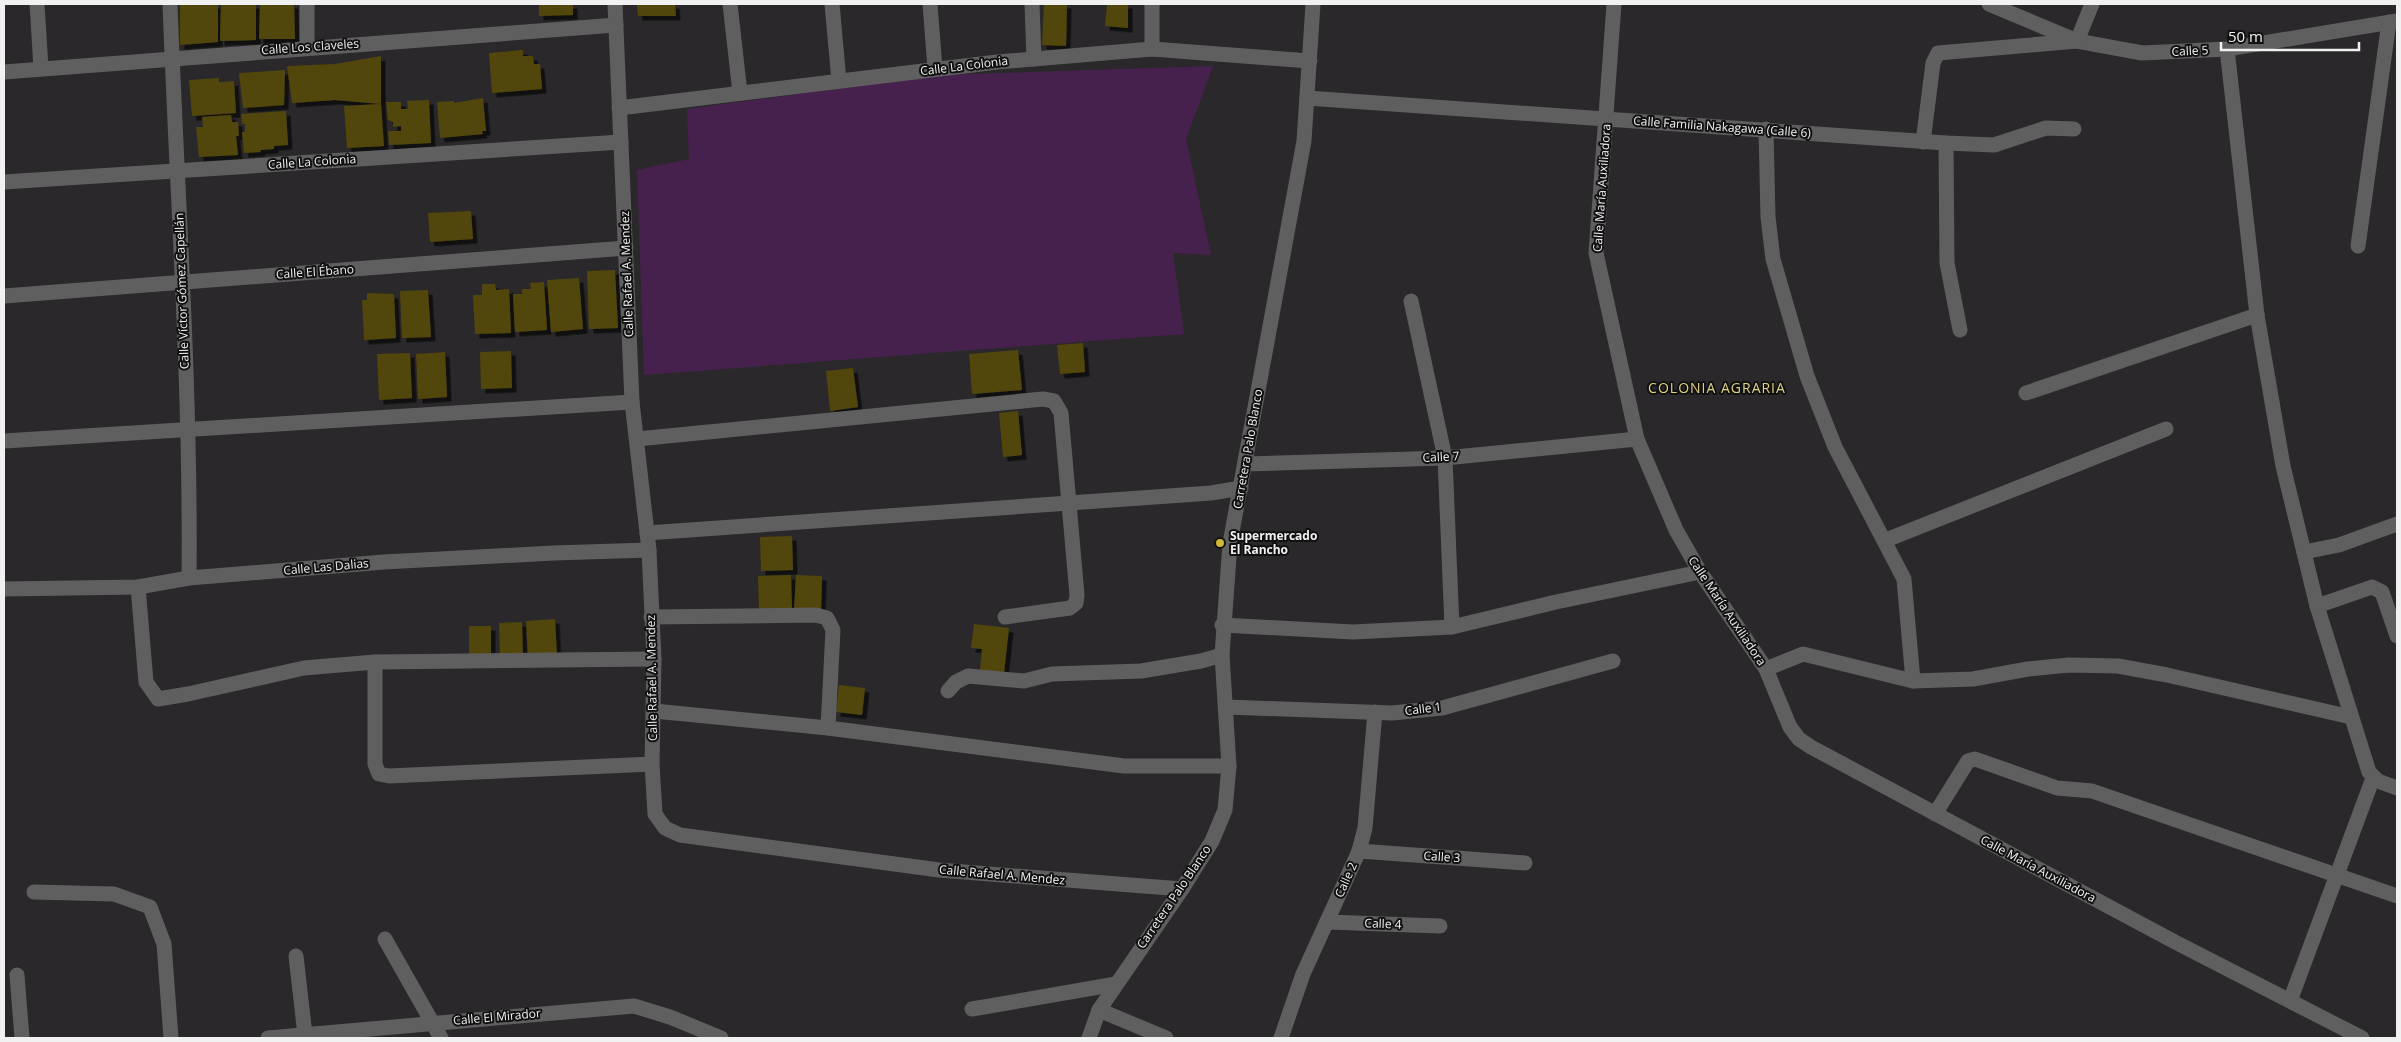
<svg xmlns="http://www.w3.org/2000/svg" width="2401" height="1042" viewBox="0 0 2401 1042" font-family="'Open Sans',sans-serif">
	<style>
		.green { fill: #47214e }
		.building { fill: #51460b; filter: url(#shadow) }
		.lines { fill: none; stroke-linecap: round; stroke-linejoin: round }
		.street { stroke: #605f60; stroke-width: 15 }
		.poi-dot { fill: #d0b736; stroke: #121112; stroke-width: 2 }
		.labels { text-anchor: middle; stroke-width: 4; stroke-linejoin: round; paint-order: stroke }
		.street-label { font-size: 12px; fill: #f2f1f2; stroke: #121112 }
		.poi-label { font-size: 12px; font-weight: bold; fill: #f2f1f2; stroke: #121112; text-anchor: start }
		.neighbourhood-label { font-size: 14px; letter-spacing: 1px; fill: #e1d183; stroke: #121112 }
	</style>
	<defs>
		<filter id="shadow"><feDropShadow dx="4.5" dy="4.5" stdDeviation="0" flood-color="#0009"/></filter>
	</defs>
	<rect width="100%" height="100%" fill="#2a282a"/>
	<!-- green -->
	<polygon class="green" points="1213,66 1186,139 1211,255 1173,253 1184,334 644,375 637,170 689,159 687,109 940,75"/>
	<!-- building -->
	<g class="building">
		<polygon points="180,4 218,4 218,42 180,45"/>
		<polygon points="221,4 256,4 256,40 220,41"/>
		<polygon points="260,4 294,4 295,39 259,39"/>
		<polygon points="539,4 573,4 573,15 539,16"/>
		<polygon points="637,4 675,4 676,16 638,16"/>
		<polygon points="1044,4 1067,4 1066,46 1042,45"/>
		<polygon points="1107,4 1128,4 1128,28 1105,26"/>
		<polygon points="523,50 523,56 533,56 534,64 540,64 542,89 492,93 489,53"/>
		<polygon points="381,56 381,104 335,100 292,103 287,66 335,64"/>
		<polygon points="285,70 284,105 243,108 239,73"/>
		<polygon points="219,78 219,82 234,81 236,113 192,116 189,80"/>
		<polygon points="483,98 486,131 482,131 483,134 440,138 437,102 454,101 454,103"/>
		<polygon points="429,100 431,143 389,145 388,131 401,131 401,126 393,127 393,122 388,120 386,102 401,102 401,109 408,109 407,101"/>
		<polygon points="381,104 384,146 347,148 344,106"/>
		<polygon points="286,111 288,145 274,146 274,149 260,150 261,152 244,153 242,132 245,132 245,124 242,124 241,114"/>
		<polygon points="231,115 232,122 238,122 239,136 236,136 238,155 199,157 196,127 203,127 202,117"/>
		<polygon points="471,211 473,239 430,242 428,213"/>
		<polygon points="615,270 618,328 589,329 587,271"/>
		<polygon points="579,278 583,329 551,332 547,280"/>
		<polygon points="544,282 547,330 515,332 513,294 522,294 522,289 531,289 530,283"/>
		<polygon points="482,284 495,284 496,290 509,289 511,333 475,334 473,295 482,295"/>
		<polygon points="428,290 431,337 402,338 400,291"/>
		<polygon points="367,293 394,294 396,338 364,340 362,300 367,300"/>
		<polygon points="1083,343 1085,372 1060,374 1057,345"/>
		<polygon points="1018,350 1022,390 972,394 969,354"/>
		<polygon points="511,351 512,388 481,389 480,352"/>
		<polygon points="445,352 447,397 418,399 416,354"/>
		<polygon points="410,353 412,398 379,400 377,354"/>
		<polygon points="853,368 858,407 830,411 826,371"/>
		<polygon points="1018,411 1022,455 1003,457 999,413"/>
		<polygon points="792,536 793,570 761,571 760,537"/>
		<polygon points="791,575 792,610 759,611 758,576"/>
		<polygon points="796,575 822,576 821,612 794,611"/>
		<polygon points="555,619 557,656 528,657 526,621"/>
		<polygon points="522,622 523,658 500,658 499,623"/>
		<polygon points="974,624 1009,628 1004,673 980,670 982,649 971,648"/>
		<rect x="469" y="626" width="22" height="32"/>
		<polygon points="839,685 865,688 862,715 836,712"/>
	</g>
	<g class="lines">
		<!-- street -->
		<g class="street">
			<polyline points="37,4 41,68"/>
			<path d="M170 4C177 195 191 386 189 578"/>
			<polyline points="307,4 307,47"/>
			<polyline points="615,4 632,402 649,550 654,659 652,764 655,814 665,828 680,835 939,870 1182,889"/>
			<polyline points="730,4 740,93"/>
			<polyline points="832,4 839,81"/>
			<polyline points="930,4 935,69"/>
			<polyline points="1032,4 1034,59"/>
			<polyline points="1614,4 1596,253 1637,439 1676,530 1700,572 1766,669 1790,727 1799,739 1811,747 2175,942 2362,1038"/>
			<polyline points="1989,4 2077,41 2142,53 2227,49 2397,21"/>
			<polyline points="1152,49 1152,4"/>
			<polyline points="2227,49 2257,315 2283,466 2317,606 2369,772 2378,781 2397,788"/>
			<polyline points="4,72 616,25"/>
			<polyline points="1307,98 1946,143 1994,145 2046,128 2074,129"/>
			<polyline points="619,108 997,62 1152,49 1310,61"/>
			<polyline points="1766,129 1768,217 1773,259 1807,376 1835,447 1904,579 1913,681"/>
			<polyline points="1923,142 1933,63 1938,53 2077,41 2092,4"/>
			<polyline points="1946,143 1947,263 1960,330"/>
			<polyline points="4,182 621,142"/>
			<polyline points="2358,246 2389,22"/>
			<polyline points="4,296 626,248"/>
			<polyline points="1411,301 1445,458 1452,627"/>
			<polyline points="2026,393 2257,315"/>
			<polyline points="637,439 1043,399 1054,401 1061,413 1077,595 1076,603 1070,608 1005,617"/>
			<polyline points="4,441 632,402"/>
			<polyline points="1245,464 1445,458 1637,439"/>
			<polyline points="647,533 1211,493 1241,488"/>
			<polyline points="1886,540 2166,429"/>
			<polyline points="2304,552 2339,545 2397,524"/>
			<polyline points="138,587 146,682 158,699 188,694 304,668 375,662 654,659"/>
			<polyline points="4,589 138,587 189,578 384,562 554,553 649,550"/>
			<polyline points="2317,606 2372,587 2382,592 2397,636"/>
			<polyline points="651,617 816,615 827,618 833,630 828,728"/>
			<polyline points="1222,625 1353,632 1452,627 1556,602 1700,572"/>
			<polyline points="375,662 375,764 379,774 389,776 652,764"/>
			<polyline points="1766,669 1803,654 1913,681 1973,679 2028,669 2069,665 2118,666 2167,675 2351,717"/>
			<polyline points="948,691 956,682 968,676 1024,681 1052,674 1141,671 1201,661 1222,655"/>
			<polyline points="1227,707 1392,713 1442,708 1613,661"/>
			<polyline points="654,711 828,728 1124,766 1229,766"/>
			<polyline points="1935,814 1968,761 1975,759 2057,788 2092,791 2397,896"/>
			<polyline points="1359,851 1525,863"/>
			<polyline points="34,892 114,894 150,907 164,944 171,1038"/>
			<polyline points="1327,922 1440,926"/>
			<polyline points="385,939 441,1038"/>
			<polyline points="296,956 305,1035"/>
			<polyline points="17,975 22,1038"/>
			<polyline points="2290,1001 2373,778"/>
			<polyline points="972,1009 1116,984"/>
			<polyline points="1099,1010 1166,1038"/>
			<polyline points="268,1038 634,1006 670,1017 721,1038"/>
			<polyline points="1089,1038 1099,1010 1182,889 1212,841 1225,810 1229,766 1222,655 1230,543 1304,141 1313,4"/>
			<polyline points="1281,1038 1303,974 1359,851 1365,828 1375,712"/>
		</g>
	</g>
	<!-- markers -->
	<circle class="poi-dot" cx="1220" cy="543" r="5"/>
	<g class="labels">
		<!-- street labels -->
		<g class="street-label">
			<text transform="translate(310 47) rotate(-4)" y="4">Calle Los Claveles</text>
			<text transform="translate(2190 51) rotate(-3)" y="4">Calle 5</text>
			<text transform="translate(964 66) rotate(-7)" y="4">Calle La Colonia</text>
			<text transform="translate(1722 127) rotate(4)" y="4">Calle Familia Nakagawa (Calle 6)</text>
			<text transform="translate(312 162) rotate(-4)" y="4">Calle La Colonia</text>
			<text transform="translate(1602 188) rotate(-86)" y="4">Calle María Auxiliadora</text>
			<text transform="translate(315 272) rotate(-4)" y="4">Calle El Ébano</text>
			<text transform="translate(627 274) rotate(-92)" y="4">Calle Rafael A. Mendez</text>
			<text transform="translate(182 291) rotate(-92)" y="4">Calle Víctor Gómez Capellán</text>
			<text transform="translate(1248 449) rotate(-80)" y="4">Carretera Palo Blanco</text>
			<text transform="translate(1441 457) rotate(-3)" y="4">Calle 7</text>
			<text transform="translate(326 567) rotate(-5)" y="4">Calle Las Dalias</text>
			<text transform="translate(1727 611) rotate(56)" y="4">Calle María Auxiliadora</text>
			<text transform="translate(652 678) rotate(-91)" y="4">Calle Rafael A. Mendez</text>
			<text transform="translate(1423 709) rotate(-7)" y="4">Calle 1</text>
			<text transform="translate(1442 857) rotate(4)" y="4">Calle 3</text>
			<text transform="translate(2038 869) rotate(28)" y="4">Calle María Auxiliadora</text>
			<text transform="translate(1002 875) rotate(5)" y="4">Calle Rafael A. Mendez</text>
			<text transform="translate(1346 880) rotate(-66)" y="4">Calle 2</text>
			<text transform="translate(1174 897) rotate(-56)" y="4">Carretera Palo Blanco</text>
			<text transform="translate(1383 924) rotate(2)" y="4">Calle 4</text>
			<text transform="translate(497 1017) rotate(-5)" y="4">Calle El Mirador</text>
		</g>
		<!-- poi labels -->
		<g class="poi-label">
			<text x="1230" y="540">Supermercado<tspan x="1230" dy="14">El Rancho</tspan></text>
		</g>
		<!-- neighbourhood labels -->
		<g class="neighbourhood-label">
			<text x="1717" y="393">COLONIA AGRARIA</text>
		</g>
	</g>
	<!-- border -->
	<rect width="2401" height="1042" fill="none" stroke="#f2f1f2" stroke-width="10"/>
	<!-- scale -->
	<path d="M2221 42v8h138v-8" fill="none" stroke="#f2f1f2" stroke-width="2.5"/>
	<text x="2228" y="42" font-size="15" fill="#f2f1f2" stroke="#121112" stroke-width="4" paint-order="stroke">50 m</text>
</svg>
